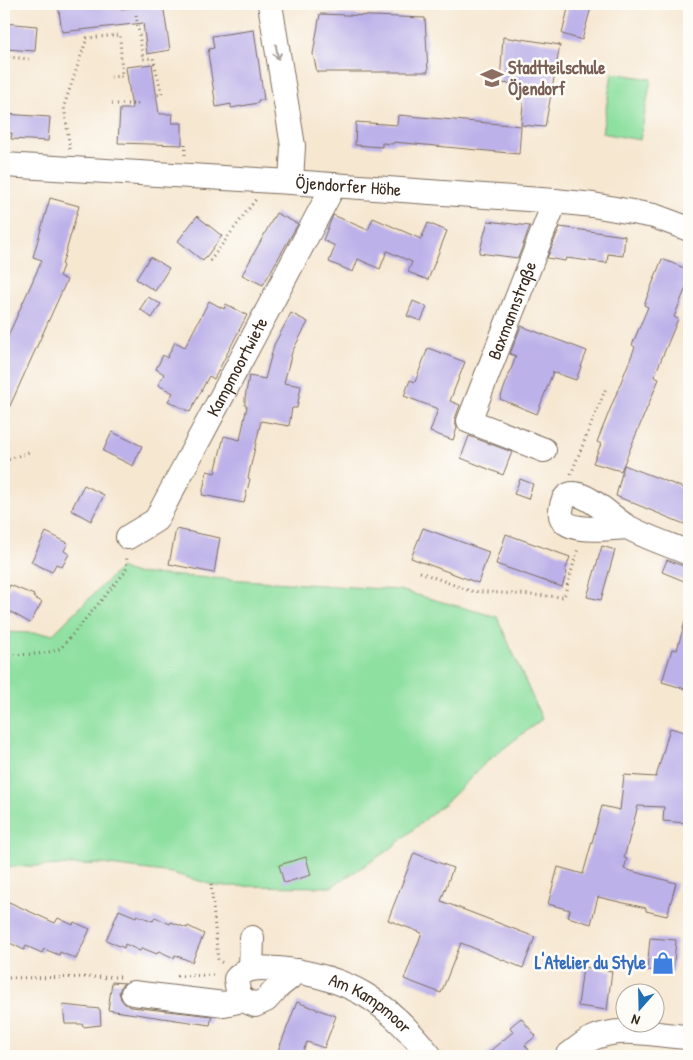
<svg xmlns="http://www.w3.org/2000/svg" width="693" height="1060" viewBox="0 0 693 1060" font-family="'Patrick Hand',sans-serif">
	<style>
		.green { fill: #8ee0a0; stroke: #64855f }
		.building { fill: #bcb1e9 }
		.lines { fill: none; stroke-linecap: round; stroke-linejoin: round }
		.minor-casing { stroke: #7c6c5d; stroke-width: 26 }
		.path { stroke: #7c6c5d; stroke-width: 3; stroke-dasharray: 1 4; stroke-linecap: butt }
		.minor { stroke: #fff; stroke-width: 24 }
		.oneway { stroke: #a79f9a }
		.labels { text-anchor: middle; stroke-width: 5; stroke-linejoin: round; paint-order: stroke }
		.education-label { font-size: 18px; font-weight: bold; fill: #785e54; stroke: #fdfcf7; text-anchor: start }
		.street-label { font-size: 18px; fill: #3b2a1e; stroke: #fdfcf7 }
		.shop-label { font-size: 18px; font-weight: bold; fill: #366cbe; stroke: #fdfcf7; text-anchor: end }
	</style>
	<rect width="100%" height="100%" fill="#fdfcf7"/>
	<filter id="ink" filterUnits="userSpaceOnUse"><feTurbulence type="fractalNoise" baseFrequency=".02" numOctaves="2"/><feDisplacementMap in="SourceGraphic" scale="10" xChannelSelector="R" yChannelSelector="G"/><feConvolveMatrix kernelMatrix="1 2 1 2 8 2 1 2 1" color-interpolation-filters="sRGB"/></filter>
	<filter id="wash" filterUnits="userSpaceOnUse"><feTurbulence type="fractalNoise" baseFrequency=".0096" numOctaves="4" result="noise"/><feDisplacementMap in="SourceGraphic" scale="20" xChannelSelector="R" yChannelSelector="G"/><feGaussianBlur stdDeviation="1.12" result="paint"/><feColorMatrix in="noise" values="0 0 0 0 0 0 0 0 0 0 0 0 0 0 0 0 0 1.4 0 .05"/><feComposite in="paint" operator="in"/></filter>
	<g filter="url(#wash)">
		<rect width="100%" height="100%" fill="#f6e7d1"/>
		<!-- green -->
		<g class="green">
			<polygon points="612,73 651,79 640,140 602,133"/>
			<polygon points="120,568 132,573 399,590 497,617 542,719 486,762 453,796 390,849 331,887 216,886 172,873 102,864 4,867 4,632 53,634"/>
		</g>
		<g id="blocks">
			<!-- building -->
			<g class="building">
				<polygon points="58,4 120,4 121,9 163,4 170,50 147,54 143,23 62,32"/>
				<polygon points="569,4 592,4 582,40 562,34"/>
				<polygon points="320,14 425,18 428,72 317,72 313,54"/>
				<polygon points="4,23 37,26 35,51 4,49"/>
				<polygon points="254,30 264,100 258,100 258,103 231,108 231,104 216,107 208,53 209,49 214,48 212,36"/>
				<polygon points="503,37 515,39 515,38 560,45 545,127 521,125 525,85 500,83"/>
				<polygon points="152,64 159,114 173,114 172,123 182,123 182,145 118,143 120,109 132,109 126,67"/>
				<polygon points="4,114 50,117 48,141 11,139 12,133 4,133"/>
				<polygon points="398,115 521,126 519,154 394,142 393,144 382,143 382,147 355,145 356,122 397,125"/>
				<polygon points="50,198 79,206 62,265 63,266 59,276 67,280 4,419 4,345 42,260 33,257"/>
				<polygon points="276,213 298,224 263,285 242,275"/>
				<polygon points="333,215 368,230 373,218 421,239 428,223 447,231 428,280 408,272 412,262 387,251 380,269 358,259 353,272 329,262 335,246 323,240"/>
				<polygon points="197,216 222,236 203,261 178,241"/>
				<polygon points="488,221 530,226 518,258 479,253"/>
				<polygon points="560,227 625,236 623,256 608,254 607,263 566,258 565,261 547,258"/>
				<polygon points="150,257 169,268 155,291 136,279"/>
				<polygon points="662,259 689,270 689,280 674,317 678,319 654,377 659,379 621,471 593,463 601,444 597,442 635,347 632,345 648,307 644,305"/>
				<polygon points="148,297 161,304 152,318 140,309"/>
				<polygon points="209,301 224,309 226,304 247,315 214,379 209,376 190,412 168,401 173,393 158,385 164,374 156,369 163,355 167,358 175,342 185,347"/>
				<polygon points="413,301 427,307 421,321 407,316"/>
				<polygon points="291,313 308,322 292,352 284,383 301,386 297,408 292,408 289,426 261,421 248,478 250,479 244,503 202,495 207,471 215,473 224,436 240,440 247,406 245,406 245,398 249,376 265,379 274,345"/>
				<polygon points="521,326 587,351 576,380 553,372 537,414 500,399 516,356 510,354"/>
				<polygon points="428,348 465,362 450,401 460,405 456,416 455,423 457,428 453,440 430,432 438,409 404,396 410,380 415,382"/>
				<polygon points="112,432 142,446 133,466 103,451"/>
				<polygon points="469,436 512,452 503,475 461,458"/>
				<polygon points="624,465 689,490 689,526 616,496"/>
				<polygon points="520,479 533,484 528,499 514,494"/>
				<polygon points="84,485 104,495 91,521 71,510"/>
				<polygon points="423,528 489,552 478,583 411,558"/>
				<polygon points="176,529 220,538 214,573 169,564"/>
				<polygon points="46,532 68,543 64,551 69,554 62,567 56,564 52,572 31,562"/>
				<polygon points="506,534 570,557 565,571 567,572 562,587 496,564"/>
				<polygon points="602,546 615,550 601,600 587,597"/>
				<polygon points="667,560 689,568 689,583 662,572"/>
				<polygon points="10,585 34,595 33,597 42,602 30,623 4,608 4,597"/>
				<polygon points="685,621 689,622 689,690 662,682 672,649 677,650"/>
				<polygon points="670,728 689,733 686,823 663,821 664,807 638,806 624,858 627,859 624,869 676,883 667,916 646,911 646,908 598,897 591,924 568,917 570,910 548,904 558,867 583,874 602,806 620,810 624,775 656,777"/>
				<polygon points="414,853 453,868 441,901 535,937 523,968 461,943 441,993 404,979 422,933 388,920"/>
				<polygon points="306,857 311,875 284,883 279,865"/>
				<polygon points="9,902 55,923 58,918 73,925 74,922 90,929 76,959 60,952 59,955 44,949 42,953 26,946 24,950 4,940 4,914"/>
				<polygon points="119,910 136,917 137,915 153,921 155,917 170,924 171,922 187,928 188,926 204,934 192,962 175,955 174,958 159,951 157,954 142,948 140,951 125,944 124,948 106,940"/>
				<polygon points="650,938 676,940 673,972 647,970"/>
				<polygon points="583,967 612,971 607,1010 578,1006"/>
				<polygon points="112,982 125,983 122,985 119,992 121,999 125,1004 131,1007 212,1016 210,1025 108,1010"/>
				<polygon points="297,1002 336,1016 324,1048 307,1042 301,1056 276,1056"/>
				<polygon points="63,1005 100,1009 101,1025 83,1027 82,1024 65,1024"/>
				<polygon points="521,1018 536,1036 525,1045 529,1050 521,1056 484,1056 513,1032 510,1027"/>
			</g>
		</g>
	</g>
	<g filter="url(#ink)">
		<use href="#blocks" fill-opacity="0" stroke="#7c6c5d" stroke-width="1"/>
		<g class="lines">
			<defs>
				<g id="minor">
					<polyline points="270,4 293,146 291,182"/>
					<path id="s1" d="M4 165 291 182 555 201 593 205 654 216 689 229"/>
					<path id="s2" d="M544 450 469 421 555 201"/>
					<path d="M626 527C611 528 557 536 561 510 562 505 563 499 567 496 582 486 613 519 626 526 642 536 670 545 689 553"/>
					<path id="s3" d="M128 537 156 520 334 185"/>
					<polyline points="251,968 252,938"/>
					<path id="s4" d="M298 971 278 987 266 1000 255 1005C239 999 238 995 236 979 247 965 262 968 278 969 349 976 387 1001 430 1056"/>
					<polyline points="133,993 224,1004 243,1000"/>
					<path d="M567 1056C574 1051 581 1045 589 1040 620 1024 657 1036 689 1037"/>
				</g>
			</defs>
			<!-- minor casing -->
			<use href="#minor" class="minor-casing"/>
			<!-- path -->
			<g class="path">
				<polyline points="136,15 143,59 153,58 162,94 152,96"/>
				<polyline points="4,59 8,57 29,59"/>
				<polyline points="112,104 142,104"/>
				<polyline points="70,149 64,106 87,38 120,35 122,76 111,77"/>
				<polyline points="185,155 185,141"/>
				<polyline points="210,261 256,199"/>
				<polyline points="4,461 29,452"/>
				<polyline points="571,474 606,388"/>
				<polyline points="420,572 470,591 564,597 578,548"/>
				<path d="M4 655C23 654 44 656 61 648L126 571 127 555"/>
				<polyline points="211,884 218,960 224,964"/>
				<polyline points="177,976 216,975"/>
				<polyline points="4,978 121,977"/>
			</g>
			<!-- minor -->
			<use href="#minor" class="minor"/>
		</g>
		<!-- one-way arrows -->
		<defs><path id="oneway-shaft" d="M-6 0H5M1.5-3L5.5 0L1.5 3" fill="none" stroke-width="1.6" stroke-linecap="round" stroke-linejoin="round" transform="scale(1.25)"/></defs>
		<use class="oneway" href="#oneway-shaft" transform="translate(277 52) rotate(81)"/>
	</g>
	<!-- icons -->
	<defs>
		<symbol id="school-bare" viewBox="-9 -9 18 18"><path d="M0-5L7-2L0 1L-7-2ZM-4 1L0 2.5L4 1V4Q0 6-4 4Z" fill="#8d6e63" stroke="#fdfcf7" stroke-width="2.5" paint-order="stroke"/></symbol>
		<symbol id="shop-bare" viewBox="-9 -9 18 18"><path d="M-5-2.5h2.3a2.7 3.5 0 0 1 5.4 0H5L5.5 6h-11ZM-1.5-2.5h3a1.5 2.3 0 0 0-3 0Z" fill="#3f7fe0" stroke="#fdfcf7" stroke-width="2.5" paint-order="stroke"/></symbol>
	</defs>
	<g fill-rule="evenodd">
		<use href="#school-bare" x="476" y="62" width="32" height="32"/>
		<use href="#shop-bare" x="647" y="947" width="32" height="32"/>
	</g>
	<g class="labels">
		<!-- education labels -->
		<g class="education-label">
			<text x="508" y="74">Stadtteilschule<tspan x="508" dy="21">Öjendorf</tspan></text>
		</g>
		<!-- street labels -->
		<g class="street-label">
			<text dy="6" stroke="none"><textPath href="#s1" startOffset="345">Öjendorfer Höhe</textPath></text>
			<text dy="6" stroke="none"><textPath href="#s2" startOffset="199">Baxmannstraße</textPath></text>
			<text dy="6" stroke="none"><textPath href="#s3" startOffset="206">Kampmoortwiete</textPath></text>
			<text dy="6" stroke="none"><textPath href="#s4" startOffset="236">Am Kampmoor</textPath></text>
		</g>
		<!-- shop labels -->
		<g class="shop-label">
			<text x="646" y="969">L'Atelier du Style</text>
		</g>
	</g>
	<!-- margin -->
	<rect width="693" height="1060" fill="none" stroke="#fdfcf7" stroke-width="20"/>
	<!-- north arrow -->
	<g transform="translate(640 1008) rotate(200)"><circle r="24" fill="#fdfcf7" stroke="#afa8a0"/>
	<path d="M0-4L9 19L0 12L-9 19Z" fill="#1f6fb2"/>
	<text y="-8" font-size="14" font-weight="bold" text-anchor="middle" fill="#3b2a1e">N</text>
	</g>
</svg>
